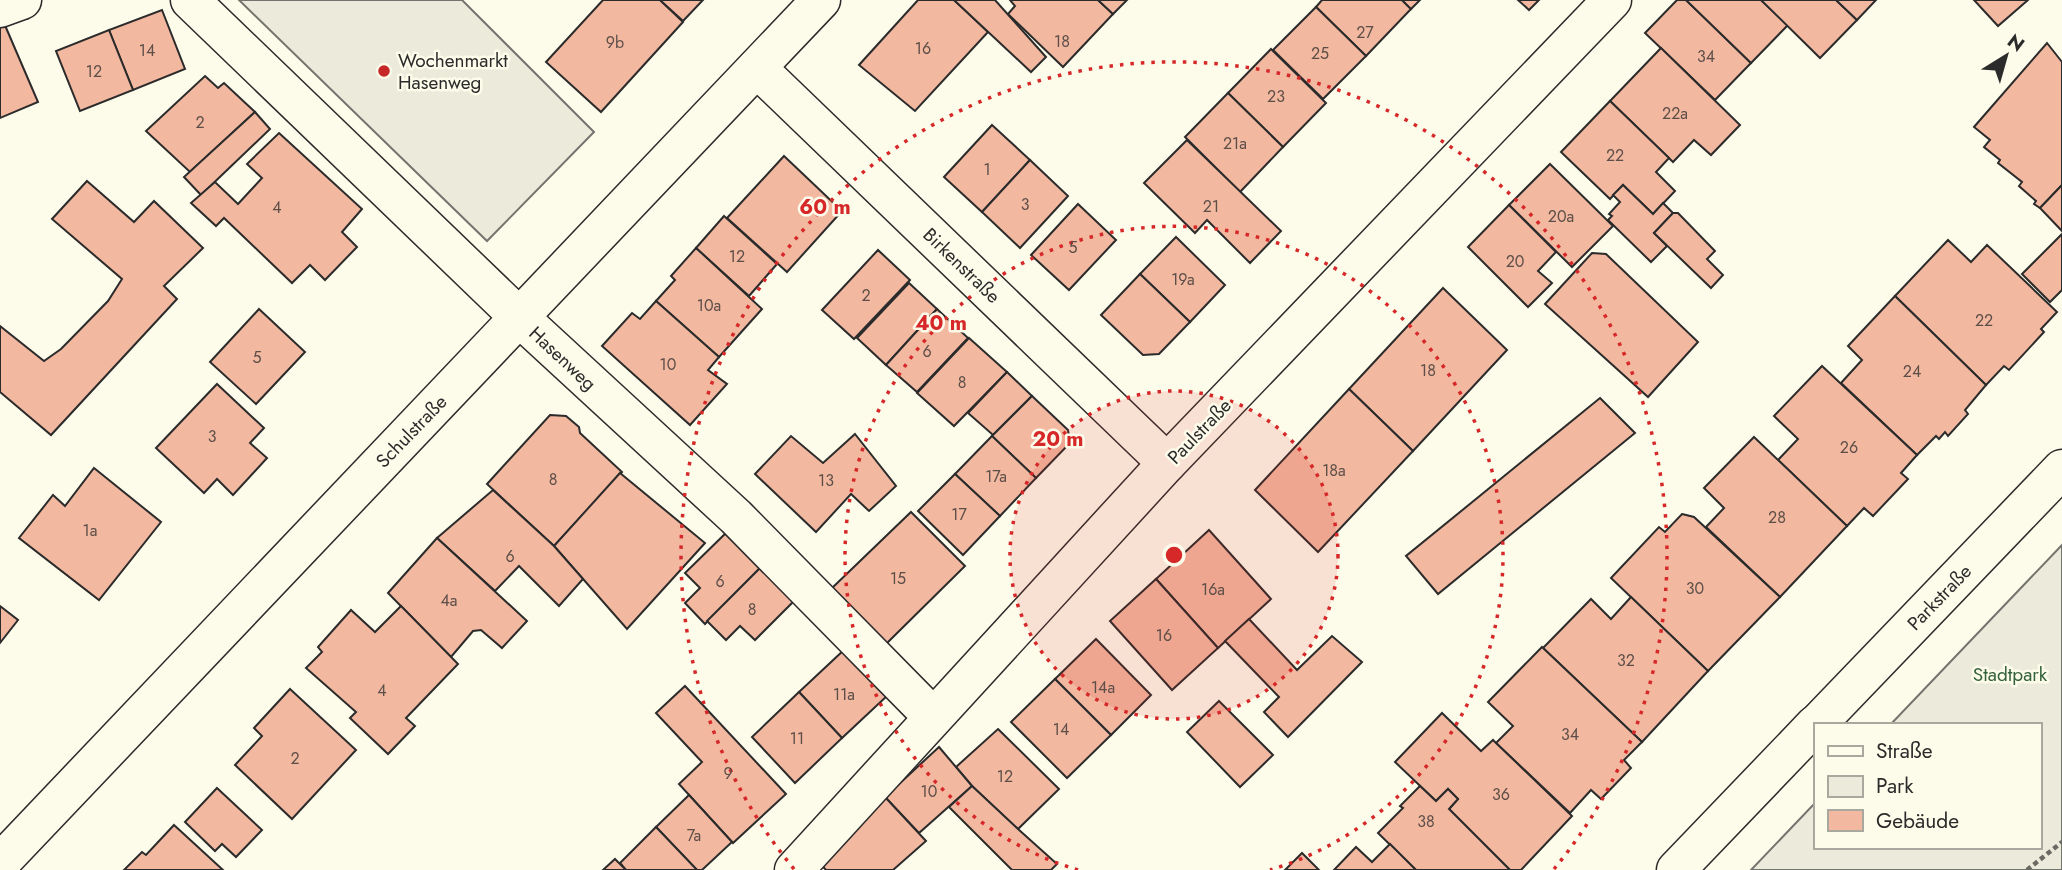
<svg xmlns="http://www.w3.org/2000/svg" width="2062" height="870" viewBox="0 0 2062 870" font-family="Jost,sans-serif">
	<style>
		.green { fill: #ecebdb; stroke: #74746e; stroke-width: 2 }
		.parking { fill: #eceadb; stroke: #74746e; stroke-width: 2 }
		.building { fill: #f2b8a0; stroke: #2b2b2b; stroke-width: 2 }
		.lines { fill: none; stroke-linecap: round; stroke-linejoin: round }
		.street-casing { stroke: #2b2b2b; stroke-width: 41 }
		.path { stroke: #6a6964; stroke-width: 4.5; stroke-dasharray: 5 3.5; stroke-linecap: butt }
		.street { stroke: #fdfbea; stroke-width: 38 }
		.ring { fill: none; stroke: #d62828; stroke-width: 3.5; stroke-dasharray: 3.5 7 }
		.poi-dot { fill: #c62828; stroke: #fdfbea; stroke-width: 2.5 }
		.labels { text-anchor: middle; stroke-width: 5; stroke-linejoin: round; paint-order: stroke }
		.number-label { font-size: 16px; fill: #5d4e48 }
		.poi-label { font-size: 19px; fill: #2b2b2b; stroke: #fdfbea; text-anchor: start }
		.street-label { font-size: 19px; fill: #2b2b2b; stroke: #fdfbea }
		.park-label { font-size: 19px; fill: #34623c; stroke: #fdfbea }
		.centre { fill: #d62828; stroke: #fdfbea; stroke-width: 3.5 }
		.ring-label { font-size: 21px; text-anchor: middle; font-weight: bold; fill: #d62828; stroke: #fdfbea; stroke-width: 5; stroke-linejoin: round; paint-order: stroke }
	</style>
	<rect width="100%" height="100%" fill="#fdfbea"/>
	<!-- green -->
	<polygon class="green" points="2062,545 2062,870 1751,870 1815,803 1815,847 2039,847 2039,725 1890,725"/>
	<!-- parking -->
	<polygon class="parking" points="239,0 462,0 594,132 487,241"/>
	<!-- building -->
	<g class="building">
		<polygon points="603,0 660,0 683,22 601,112 546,62"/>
		<polygon points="660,0 703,0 683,21"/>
		<polygon points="918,0 954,0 988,32 915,111 859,65"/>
		<polygon points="954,0 995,0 1046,57 1031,72"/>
		<polygon points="1010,0 1098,0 1113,14 1063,67 1008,14 1015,6"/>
		<polygon points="1098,0 1127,0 1113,14"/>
		<polygon points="1322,0 1402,0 1411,9 1366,56 1316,7"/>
		<polygon points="1402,0 1420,0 1411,9"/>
		<polygon points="1518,0 1539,0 1529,10"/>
		<polygon points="1677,0 1686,0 1751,63 1715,100 1645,33"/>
		<polygon points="1686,0 1761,0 1788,25 1751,63"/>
		<polygon points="1761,0 1836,0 1857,20 1820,58"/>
		<polygon points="1836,0 1876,0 1857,20"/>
		<polygon points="1974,0 2028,0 1998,26"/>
		<polygon points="1316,7 1366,56 1323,99 1273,50"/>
		<polygon points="162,10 185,69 133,90 109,30"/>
		<polygon points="4,23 38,102 0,118 0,25"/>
		<polygon points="109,30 133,90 80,111 56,51"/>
		<polygon points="2047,43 2062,62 2062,185 2040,208 2034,204 2036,201 2019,186 2022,182 1998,163 2000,160 1984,147 1990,140 1974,127"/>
		<polygon points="1661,48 1740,125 1711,155 1694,140 1673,162 1610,101"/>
		<polygon points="1271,49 1326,103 1283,147 1228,93"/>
		<polygon points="205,76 218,88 224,83 255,112 190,172 146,131"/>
		<polygon points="1228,93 1283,147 1240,192 1185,137"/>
		<polygon points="1610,101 1669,158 1656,172 1675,191 1653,214 1623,185 1610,199 1561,152"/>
		<polygon points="255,112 270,129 201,195 184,177"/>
		<polygon points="992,125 1030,160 982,212 944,177"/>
		<polygon points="279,133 362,209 342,232 357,247 325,280 310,265 292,283 224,218 216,226 191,203 215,182 238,204 262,178 247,164"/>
		<polygon points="1187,140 1281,231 1250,263 1207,220 1195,233 1144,183"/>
		<polygon points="784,156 842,211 787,272 727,218"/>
		<polygon points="1030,160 1068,196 1020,248 982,212"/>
		<polygon points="1550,164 1613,226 1572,267 1509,205"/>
		<polygon points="87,181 134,222 154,201 203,248 164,286 177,299 51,435 0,392 0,326 44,361 61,349 108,301 122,279 52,219"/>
		<polygon points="1623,185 1653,214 1663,203 1673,213 1654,233 1667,246 1651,262 1608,220 1612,216 1609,214 1620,202 1613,195"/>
		<polygon points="2062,185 2062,231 2040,208"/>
		<polygon points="1078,204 1116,240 1069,290 1031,255"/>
		<polygon points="1509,205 1556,252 1538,271 1552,283 1528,307 1468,247"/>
		<polygon points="1673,213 1678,213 1715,251 1707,259 1723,275 1711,288 1654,233"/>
		<polygon points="724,216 777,264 749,296 696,248"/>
		<polygon points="2062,234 2062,290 2050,302 2022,274"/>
		<polygon points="1176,237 1225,285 1190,322 1140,274"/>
		<polygon points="1948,240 1971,262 1987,245 2057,312 2041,329 2044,332 2009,370 2004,366 1986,385 1895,296"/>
		<polygon points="696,248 762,309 719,357 656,301 675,280 671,276"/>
		<polygon points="878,250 910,280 854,339 822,310"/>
		<polygon points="1592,253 1606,254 1698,342 1648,397 1545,304"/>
		<polygon points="1140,274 1190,322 1159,354 1143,355 1101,315"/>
		<polygon points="909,283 937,309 886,365 857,338"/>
		<polygon points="1443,288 1507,350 1413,451 1349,389"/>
		<polygon points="1895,296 1986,385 1965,410 1968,414 1948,436 1945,432 1939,439 1936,436 1917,455 1841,383 1862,360 1848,346"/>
		<polygon points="656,301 719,357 708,370 727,384 690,425 602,346 632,313 640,319"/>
		<polygon points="259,309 305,352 256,404 210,362"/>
		<polygon points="937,309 968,338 917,392 886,365"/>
		<polygon points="969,338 1007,372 954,426 917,393"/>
		<polygon points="1822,366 1917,455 1901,473 1908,479 1873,516 1864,508 1847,526 1778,460 1798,439 1774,416"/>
		<polygon points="1007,372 1032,396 993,435 968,413"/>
		<polygon points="217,384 264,428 250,443 267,458 233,495 217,479 204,493 156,448"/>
		<polygon points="1349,389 1413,451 1318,552 1255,490"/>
		<polygon points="1032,396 1068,430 1070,443 1036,478 992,436"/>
		<polygon points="1600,398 1635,433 1438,594 1406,556"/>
		<polygon points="550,415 566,416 579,427 580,433 622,472 554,546 487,484"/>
		<polygon points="855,434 896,486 869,511 851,494 816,532 755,474 791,436 823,463"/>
		<polygon points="992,436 1036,478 1000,516 955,474"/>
		<polygon points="1754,437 1847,526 1780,597 1706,527 1724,508 1704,488"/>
		<polygon points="94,468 161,522 99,600 19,538 53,495 65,506"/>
		<polygon points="620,473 705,543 627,629 554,546"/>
		<polygon points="955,474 1000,516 963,555 918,511"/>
		<polygon points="493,490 554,546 583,579 559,606 519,566 495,591 437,538"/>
		<polygon points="911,512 965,566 886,644 831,589"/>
		<polygon points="1682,514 1694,517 1780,597 1708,671 1611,578 1659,527 1665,532"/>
		<polygon points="729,530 764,564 705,624 685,603 700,588 685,573"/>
		<polygon points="1209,530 1271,599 1218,648 1156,579"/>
		<polygon points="437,538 527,621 502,648 481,630 473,631 451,657 388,593"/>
		<polygon points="764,564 798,597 755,640 740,626 726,640 707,621"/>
		<polygon points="1156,579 1218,648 1172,690 1110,621"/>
		<polygon points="1631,597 1708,671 1642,742 1543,648 1591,599 1611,619"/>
		<polygon points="0,606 18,620 0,643"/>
		<polygon points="401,606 458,664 406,718 415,726 388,754 350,718 356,712 306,668 322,652 318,647 351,610 375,632"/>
		<polygon points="1249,619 1297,670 1332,636 1362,662 1288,737 1264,712 1279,697 1225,641"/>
		<polygon points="1096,639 1151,695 1111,735 1055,679"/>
		<polygon points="1542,647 1642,742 1624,760 1631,768 1601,799 1591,790 1570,813 1496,743 1513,726 1488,702"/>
		<polygon points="845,649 888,695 842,738 799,692"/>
		<polygon points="1055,679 1111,735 1067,778 1011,722"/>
		<polygon points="685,686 786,794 733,843 679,784 702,762 656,713"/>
		<polygon points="290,689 356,750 292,819 235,765 262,736 254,728"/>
		<polygon points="799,692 842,738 795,783 752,737"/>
		<polygon points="1219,701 1273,755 1240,787 1187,732"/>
		<polygon points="1442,713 1481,751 1493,740 1496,743 1572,816 1521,870 1510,870 1449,809 1458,799 1448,789 1436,801 1395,762"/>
		<polygon points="998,729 1059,789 1018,829 972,786 956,767"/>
		<polygon points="939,747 972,786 919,833 885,797"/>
		<polygon points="972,786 1018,829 1057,864 1051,870 1012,870 949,807"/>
		<polygon points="1420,786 1436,801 1448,789 1458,799 1449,809 1510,870 1416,870 1378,833 1403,808 1400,806"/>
		<polygon points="217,788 262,830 236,857 222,844 215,851 185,822"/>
		<polygon points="689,795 732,842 702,870 697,870 656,827"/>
		<polygon points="885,797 926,841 893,870 826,870 815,858"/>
		<polygon points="174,825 223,870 124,870 142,852 146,855"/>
		<polygon points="656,827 697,870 626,870 620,863"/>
		<polygon points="1390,844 1416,870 1334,870 1356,847 1372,862"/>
		<polygon points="1302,853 1319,870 1285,870"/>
		<polygon points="615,859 626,870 603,870"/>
	</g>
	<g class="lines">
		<defs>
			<g id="street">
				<polyline points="190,0 519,317 736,517 933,717"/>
				<polyline points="0,8 22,0"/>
				<polyline points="757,68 1167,463"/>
				<polyline points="1816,725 2062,469"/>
				<polyline points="0,863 821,0"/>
				<polyline points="794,870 1167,463 1612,0"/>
				<polyline points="1676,870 1815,725"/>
			</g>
		</defs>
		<!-- street casing -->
		<use href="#street" class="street-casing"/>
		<!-- path -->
		<polyline class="path" points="2027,870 2062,842"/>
		<!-- street -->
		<use href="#street" class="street"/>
	</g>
	<!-- distance rings -->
	<circle cx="1174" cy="555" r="164" fill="#d62828" fill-opacity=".12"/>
	<g class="ring">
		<circle cx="1174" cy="555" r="164"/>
		<path d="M1078 870A329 329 0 1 1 1270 870"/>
		<path d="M794 869A493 493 0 1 1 1554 869"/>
	</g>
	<!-- markers -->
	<circle class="poi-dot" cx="384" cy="71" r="7"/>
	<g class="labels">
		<!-- number labels -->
		<g class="number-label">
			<text x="1365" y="38">27</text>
			<text x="1062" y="47">18</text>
			<text x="615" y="48">9b</text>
			<text x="923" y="54">16</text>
			<text x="147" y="56">14</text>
			<text x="1320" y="59">25</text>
			<text x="1706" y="62">34</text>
			<text x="94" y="77">12</text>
			<text x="1276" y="102">23</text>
			<text x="1675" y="119">22a</text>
			<text x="200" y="128">2</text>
			<text x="1235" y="149">21a</text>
			<text x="1615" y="161">22</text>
			<text x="987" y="175">1</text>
			<text x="1025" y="210">3</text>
			<text x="1211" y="212">21</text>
			<text x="277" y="213">4</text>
			<text x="1561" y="222">20a</text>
			<text x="1073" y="253">5</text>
			<text x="737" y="262">12</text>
			<text x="1515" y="267">20</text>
			<text x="1183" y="285">19a</text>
			<text x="866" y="301">2</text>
			<text x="709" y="311">10a</text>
			<text x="1984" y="326">22</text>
			<text x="927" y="357">6</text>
			<text x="257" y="363">5</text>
			<text x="668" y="370">10</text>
			<text x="1428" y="376">18</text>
			<text x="1912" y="377">24</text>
			<text x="962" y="388">8</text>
			<text x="212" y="442">3</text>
			<text x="1849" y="453">26</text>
			<text x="1334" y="476">18a</text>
			<text x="996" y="482">17a</text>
			<text x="553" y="485">8</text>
			<text x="826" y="486">13</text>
			<text x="959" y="520">17</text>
			<text x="1777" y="523">28</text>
			<text x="90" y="536">1a</text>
			<text x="510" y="562">6</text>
			<text x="898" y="584">15</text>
			<text x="720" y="587">6</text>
			<text x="1695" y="594">30</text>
			<text x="1213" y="595">16a</text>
			<text x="449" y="606">4a</text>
			<text x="752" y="615">8</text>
			<text x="1164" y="641">16</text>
			<text x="1626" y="666">32</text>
			<text x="1103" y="693">14a</text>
			<text x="382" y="696">4</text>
			<text x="844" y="700">11a</text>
			<text x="1061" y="735">14</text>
			<text x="1570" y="740">34</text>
			<text x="797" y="744">11</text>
			<text x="295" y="764">2</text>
			<text x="728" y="779">9</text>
			<text x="1005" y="782">12</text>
			<text x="929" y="797">10</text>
			<text x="1501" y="800">36</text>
			<text x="1426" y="827">38</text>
			<text x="694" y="841">7a</text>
		</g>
		<!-- poi labels -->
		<g class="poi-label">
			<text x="398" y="67">Wochenmarkt<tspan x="398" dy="22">Hasenweg</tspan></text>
		</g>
		<!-- street labels -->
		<g class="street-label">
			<text transform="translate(962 265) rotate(44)" y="7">Birkenstraße</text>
			<text transform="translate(563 358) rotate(43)" y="7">Hasenweg</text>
			<text transform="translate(411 431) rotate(-46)" y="7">Schulstraße</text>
			<text transform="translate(1199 431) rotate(-46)" y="7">Paulstraße</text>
			<text transform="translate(1939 597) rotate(-46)" y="7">Parkstraße</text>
		</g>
		<!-- park labels -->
		<g class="park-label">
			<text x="2010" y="681">Stadtpark</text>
		</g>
	</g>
	<circle cx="1174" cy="555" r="10" class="centre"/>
	<g class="ring-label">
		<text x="825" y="214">60 m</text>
		<text x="941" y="330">40 m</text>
		<text x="1058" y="446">20 m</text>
	</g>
	<!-- legend -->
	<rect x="1814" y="723" width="228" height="126" fill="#fdfbea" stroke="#a9a89e" stroke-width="2"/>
	<rect x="1828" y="746" width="35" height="10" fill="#fdfbea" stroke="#a9a89e" stroke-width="2"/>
	<text x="1876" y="758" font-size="21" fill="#2b2b2b">Straße</text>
	<rect x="1828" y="776" width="35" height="21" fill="#ecebdb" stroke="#a9a89e" stroke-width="2"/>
	<text x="1876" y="793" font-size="21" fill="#2b2b2b">Park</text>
	<rect x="1828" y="810" width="35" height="21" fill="#f2b8a0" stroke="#a9a89e" stroke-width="2"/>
	<text x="1876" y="828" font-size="21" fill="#2b2b2b">Gebäude</text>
	<!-- north arrow -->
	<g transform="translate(2006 56) rotate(37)" stroke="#fdfbea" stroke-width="5" paint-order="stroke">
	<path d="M0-5L12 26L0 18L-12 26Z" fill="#2b2b2b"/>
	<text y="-10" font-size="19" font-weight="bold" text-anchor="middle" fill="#2b2b2b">N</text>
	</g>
</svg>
